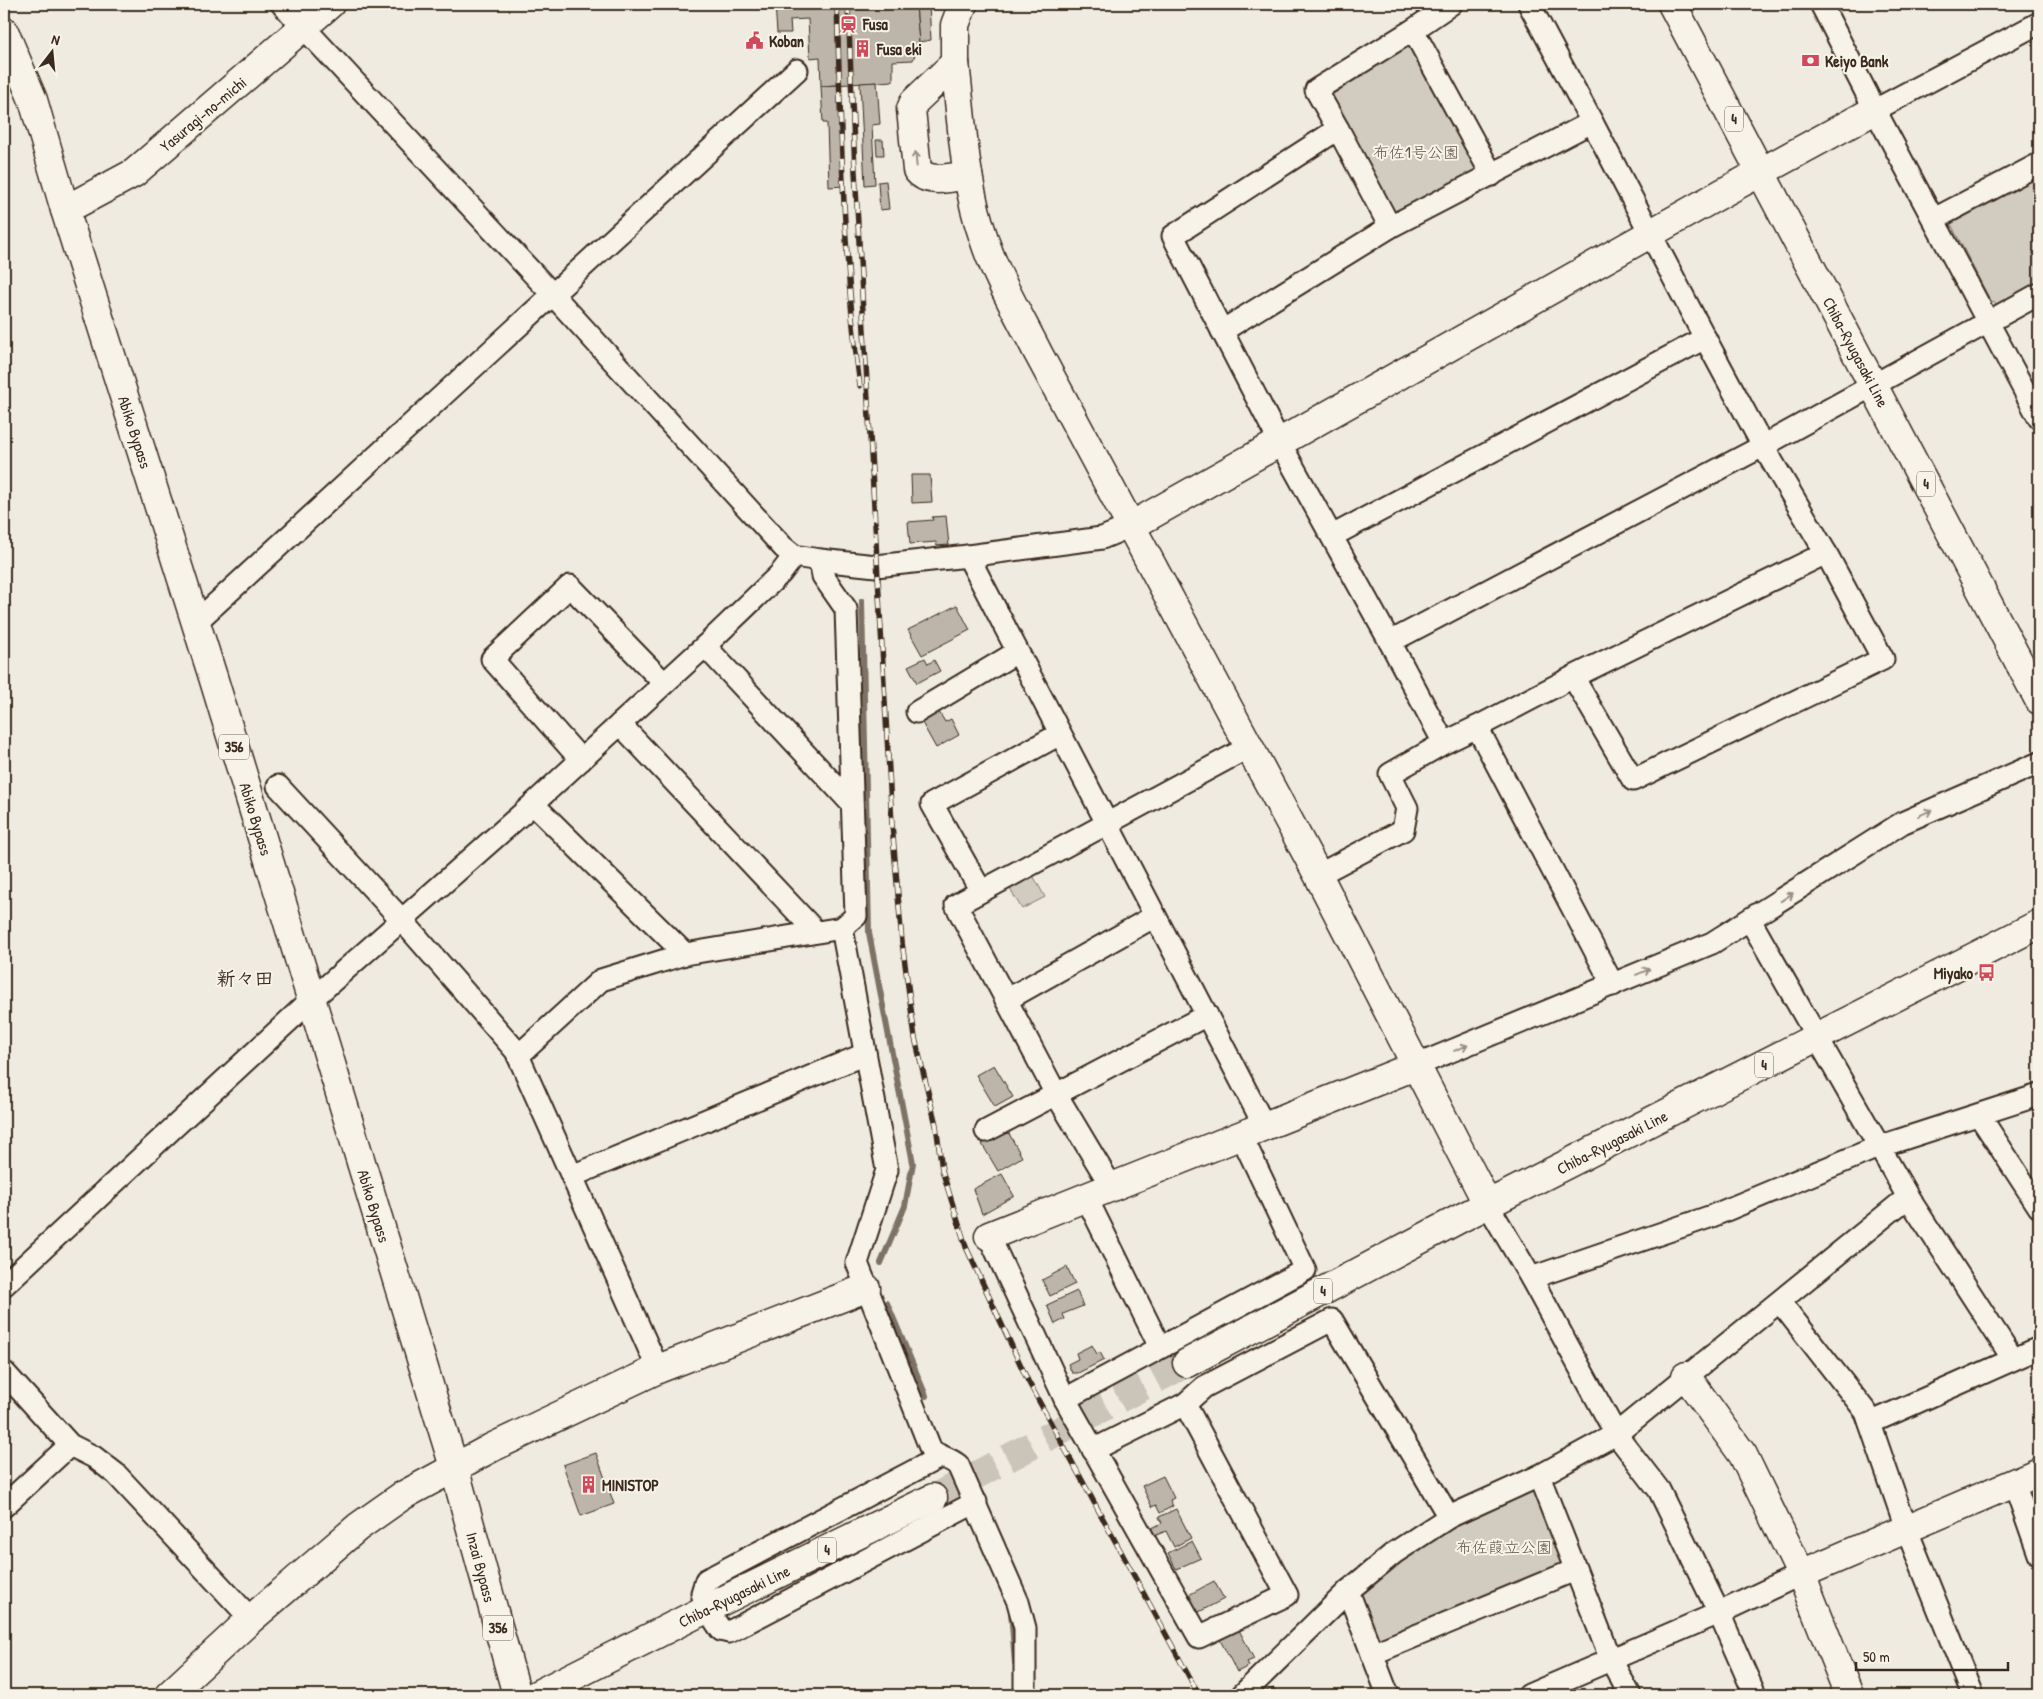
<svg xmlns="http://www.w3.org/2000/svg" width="2043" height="1699" viewBox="0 0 2043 1699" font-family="'Patrick Hand','Klee One',sans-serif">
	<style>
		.green { fill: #d1cbc0; stroke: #867a6f }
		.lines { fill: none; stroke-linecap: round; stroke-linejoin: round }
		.stream { stroke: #7e7266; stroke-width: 6 }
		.building { fill: #bdb5aa; stroke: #3b2a1e }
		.primary-tunnel { stroke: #cbc4b9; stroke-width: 28; stroke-dasharray: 28 14; stroke-linecap: butt }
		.minor-casing { stroke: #3b2a1e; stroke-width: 25 }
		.tertiary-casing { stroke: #3b2a1e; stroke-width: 31 }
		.secondary-casing { stroke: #3b2a1e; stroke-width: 31 }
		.primary-casing { stroke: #3b2a1e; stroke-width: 31 }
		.trunk-casing { stroke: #3b2a1e; stroke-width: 31 }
		.minor { stroke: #f7f3e8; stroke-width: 21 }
		.tertiary { stroke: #f7f3e8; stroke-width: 28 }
		.secondary { stroke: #f7f3e8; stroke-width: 28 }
		.primary { stroke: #f7f3e8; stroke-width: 28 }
		.trunk { stroke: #f7f3e8; stroke-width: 28 }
		.rail-casing { stroke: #3b2a1e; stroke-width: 5.5 }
		.rail { stroke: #f7f3e8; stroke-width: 4; stroke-dasharray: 11; stroke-linecap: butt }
		.oneway { stroke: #998e83 }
		.labels { text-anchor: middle; stroke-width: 4; stroke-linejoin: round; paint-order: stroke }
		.shield { fill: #f7f3e8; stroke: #73665b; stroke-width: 1 }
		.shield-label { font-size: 15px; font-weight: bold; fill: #3b2a1e }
		.poi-label { font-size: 16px; font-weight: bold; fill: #3b2a1e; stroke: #f7f3e8; text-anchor: start }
		.street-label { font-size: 16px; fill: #3b2a1e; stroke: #f7f3e8 }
		.park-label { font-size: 16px; fill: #605246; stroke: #f7f3e8 }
		.quarter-label { font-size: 19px; font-weight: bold; fill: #3b2a1e; stroke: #f7f3e8 }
	</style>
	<rect width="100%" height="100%" fill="#efebe0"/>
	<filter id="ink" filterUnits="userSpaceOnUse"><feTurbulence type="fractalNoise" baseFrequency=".02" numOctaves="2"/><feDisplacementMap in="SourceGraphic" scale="10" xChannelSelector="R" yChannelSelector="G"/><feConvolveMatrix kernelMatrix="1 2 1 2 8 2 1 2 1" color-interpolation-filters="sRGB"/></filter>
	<g filter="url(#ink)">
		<!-- green -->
		<g class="green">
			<polygon points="1410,44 1480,173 1396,215 1332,95"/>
			<polygon points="2039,177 2039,286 2003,305 1991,302 1951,224"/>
			<polygon points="1030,870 1045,897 1022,909 1007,884"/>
			<polygon points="1539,1476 1575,1570 1372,1654 1348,1591 1394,1553"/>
		</g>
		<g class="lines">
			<!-- stream -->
			<g class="stream">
				<polyline points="862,601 869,933 913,1163 905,1206 881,1263"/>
				<polyline points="887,1303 926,1396"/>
				<polyline points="1011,1611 1015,1663"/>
			</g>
		</g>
		<!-- building -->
		<g class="building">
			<polygon points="775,4 916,4 919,42 913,60 893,61 893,81 821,86 820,57 810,58 808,19 790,20 791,33 777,33"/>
			<polygon points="916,4 929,4 931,40 919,42"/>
			<polygon points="877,82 880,124 872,125 875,184 865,185 860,83"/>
			<polygon points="839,85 844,186 829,187 827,123 823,123 821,86"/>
			<polygon points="876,140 883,140 884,155 877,155"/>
			<polygon points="886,181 889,209 880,210 878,182"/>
			<polygon points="911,475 930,475 932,502 912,503"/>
			<polygon points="946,516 949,545 937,546 936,542 910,544 908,522 933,520 932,517"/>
			<polygon points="957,605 970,630 922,655 908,630"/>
			<polygon points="925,658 928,664 934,660 940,671 917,683 908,666"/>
			<polygon points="939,712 945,722 951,719 959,735 936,748 921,721"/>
			<polygon points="994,1065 1013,1097 995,1107 976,1075"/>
			<polygon points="1007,1130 1022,1157 998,1171 982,1144"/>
			<polygon points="1002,1174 1014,1196 982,1214 973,1189"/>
			<polygon points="1067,1267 1075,1284 1050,1296 1042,1280"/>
			<polygon points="1077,1291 1083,1306 1063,1314 1065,1319 1055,1324 1047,1305"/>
			<polygon points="1092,1345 1097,1354 1100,1352 1104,1360 1078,1373 1072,1373 1068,1364 1078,1359 1076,1353"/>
			<polygon points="596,1453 614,1504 581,1516 563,1465"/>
			<polygon points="1163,1476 1174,1498 1170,1500 1173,1506 1160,1513 1156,1505 1152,1507 1142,1486"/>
			<polygon points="1176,1509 1191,1538 1174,1547 1166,1531 1154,1536 1150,1529 1162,1523 1159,1517"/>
			<polygon points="1192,1541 1201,1558 1176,1569 1168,1553"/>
			<polygon points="1214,1581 1224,1599 1197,1613 1187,1596"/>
			<polygon points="1239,1630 1254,1659 1247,1662 1249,1666 1237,1672 1220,1640"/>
			<polygon points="1274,1688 1277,1695 1254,1695"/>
		</g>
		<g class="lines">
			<!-- primary-tunnel -->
			<polyline class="primary-tunnel" points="933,1498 1187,1363"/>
			<defs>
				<g id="minor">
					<polyline points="282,4 553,295 783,547 794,556 820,560 876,566 968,556 1102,538 1131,526"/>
					<polyline points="1451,4 1413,30 1316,90 1338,129 1173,236 1280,443 1390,642 1763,446 2039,294"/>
					<polyline points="1821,4 1875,110 2039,418"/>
					<polyline points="1413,30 1492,175"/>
					<polyline points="1875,110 2039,23"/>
					<polyline points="1338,129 1390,227 1592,122 1529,4"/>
					<polyline points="1934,219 2039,164"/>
					<polyline points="1222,331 1390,227"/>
					<polyline points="1332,536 1705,338"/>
					<polyline points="968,556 1264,1125"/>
					<path d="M820 560 823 576 846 609 856 916 842 928 887 1170 857 1263 931 1450C940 1457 950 1458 958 1465L1018 1602 1025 1628V1695"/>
					<polyline points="195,623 797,70"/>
					<polyline points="1390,642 1444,743"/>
					<polyline points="705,646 852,804"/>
					<polyline points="1573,677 1633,780 1883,659 1826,553 1763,446 1705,338 1592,122"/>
					<polyline points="917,712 1017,652"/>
					<polyline points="620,724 816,932"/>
					<polyline points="1477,727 1573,677 1826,553"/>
					<polyline points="581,760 492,659 570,586 664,683"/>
					<polyline points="278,786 401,919 516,1051 658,1369"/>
					<polyline points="533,804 685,954 842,928"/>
					<polyline points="1318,875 1403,830 1407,808 1390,774 1444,743 1477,727 1613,985"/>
					<polyline points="981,891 932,804 1060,734"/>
					<polyline points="1006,1000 1155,916"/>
					<polyline points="518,1056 601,980 685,954"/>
					<polyline points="1415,1066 1712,943 1902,823 2039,763"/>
					<polyline points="1979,1115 2039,1207"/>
					<polyline points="986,1131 1207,1015"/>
					<polyline points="572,1176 865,1054"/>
					<polyline points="1111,1186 1056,1094 956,905 1249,747"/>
					<polyline points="1086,1197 1160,1347"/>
					<polyline points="1908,1197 2013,1359"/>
					<polyline points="1488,1205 1531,1278 1616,1434 1659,1490 1719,1613 1755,1695"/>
					<polyline points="989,1236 1065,1399 1199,1637 1287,1595 1185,1404"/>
					<polyline points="1531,1278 1712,1216 1878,1147 2039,1095"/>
					<polyline points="4,1285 310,1001 533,804 705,646 781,573 794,556"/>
					<polyline points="1780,1302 1866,1412 1906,1528 1973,1695"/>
					<polyline points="4,1372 70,1445 94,1457 116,1474 251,1619"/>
					<polyline points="1065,1399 1305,1270 1241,1135"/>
					<polyline points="1870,1423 2039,1348"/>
					<polyline points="1093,1450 1185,1404 1204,1387 1332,1320 1449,1517"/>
					<polyline points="940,1457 706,1580 702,1593 707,1609 721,1630 729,1632 976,1502"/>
					<polyline points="1539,1476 1611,1660 1630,1695"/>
					<polyline points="2014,1483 2039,1554"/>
					<polyline points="4,1506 70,1445"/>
					<polyline points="1348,1591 1388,1695"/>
					<polyline points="1372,1654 1575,1570"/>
					<polyline points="1242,1695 1348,1591 1394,1553 1449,1517 1539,1476 1616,1434 1908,1197 1750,920"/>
					<polyline points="1529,1695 1719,1613 1801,1574"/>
				</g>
				<g id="tertiary">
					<path d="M955 63C962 121 964 183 984 239 996 277 1020 317 1038 353L1318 875 1488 1205"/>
					<path d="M955 63 914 102 911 109 917 170C929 185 951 177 968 175"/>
					<polyline points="65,210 134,173 330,4"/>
					<polyline points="1131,526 1726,191 1875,110"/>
					<polyline points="989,1236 1415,1066"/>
					<polyline points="1686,1376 1743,1455 1801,1574 1849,1695"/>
					<polyline points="1801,1574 2039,1472"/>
					<polyline points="169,1695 251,1619 358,1527 402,1496 491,1448 658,1369 866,1288"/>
				</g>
				<polyline id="secondary" points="955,63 955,25 963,4"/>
				<g id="primary">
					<polyline points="1672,4 2039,700"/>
					<polyline points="1187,1363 1459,1219 2039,924"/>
					<polyline points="536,1695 720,1602 933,1498"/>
				</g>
				<polyline id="trunk" points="4,31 33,100 65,210 213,677 454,1467 517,1695"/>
			</defs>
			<!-- minor casing -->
			<use href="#minor" class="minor-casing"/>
			<!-- tertiary casing -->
			<use href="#tertiary" class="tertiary-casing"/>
			<!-- secondary casing -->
			<use href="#secondary" class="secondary-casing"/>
			<!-- primary casing -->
			<use href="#primary" class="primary-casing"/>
			<!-- trunk casing -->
			<use href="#trunk" class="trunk-casing"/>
			<!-- minor -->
			<use href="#minor" class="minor"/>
			<!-- tertiary -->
			<use href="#tertiary" class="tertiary"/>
			<!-- secondary -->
			<use href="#secondary" class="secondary"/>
			<!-- primary -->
			<use href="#primary" class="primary"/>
			<!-- trunk -->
			<use href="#trunk" class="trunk"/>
			<defs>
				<g id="rail">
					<path d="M837 4C841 131 843 260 860 386"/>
					<polyline points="848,4 855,171 892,824 902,942 915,1038 936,1125 942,1170 966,1247 1028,1381 1199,1695"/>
				</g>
			</defs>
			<!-- rail casing -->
			<use href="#rail" class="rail-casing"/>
			<!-- rail -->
			<use href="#rail" class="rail"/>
		</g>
		<!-- one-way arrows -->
		<defs><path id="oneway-shaft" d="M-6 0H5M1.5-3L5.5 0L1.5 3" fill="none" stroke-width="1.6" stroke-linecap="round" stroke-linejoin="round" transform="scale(1.25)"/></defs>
		<g class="oneway">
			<use href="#oneway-shaft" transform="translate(916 159) rotate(-95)"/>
			<use href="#oneway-shaft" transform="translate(1925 813) rotate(-24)"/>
			<use href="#oneway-shaft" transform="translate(1787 897) rotate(-33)"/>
			<use href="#oneway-shaft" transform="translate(1643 972) rotate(-23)"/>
			<use href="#oneway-shaft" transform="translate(1461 1048) rotate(-22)"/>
		</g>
	</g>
	<!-- icons -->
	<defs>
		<symbol id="station-bare" viewBox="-9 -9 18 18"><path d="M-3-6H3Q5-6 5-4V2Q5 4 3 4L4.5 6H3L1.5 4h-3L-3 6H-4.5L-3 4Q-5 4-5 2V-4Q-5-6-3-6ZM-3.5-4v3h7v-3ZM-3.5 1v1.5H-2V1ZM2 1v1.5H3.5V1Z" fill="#d1495b" stroke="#f7f3e8" stroke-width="2.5" paint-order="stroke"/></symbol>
		<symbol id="civic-bare" viewBox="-9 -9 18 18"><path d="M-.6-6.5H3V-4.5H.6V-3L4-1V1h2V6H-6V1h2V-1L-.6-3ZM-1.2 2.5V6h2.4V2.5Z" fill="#d1495b" stroke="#f7f3e8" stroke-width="2.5" paint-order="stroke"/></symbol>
		<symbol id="building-bare" viewBox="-9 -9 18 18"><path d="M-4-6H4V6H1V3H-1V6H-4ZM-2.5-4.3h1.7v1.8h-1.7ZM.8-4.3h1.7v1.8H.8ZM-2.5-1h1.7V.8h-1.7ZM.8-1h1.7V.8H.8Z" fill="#d1495b" stroke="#f7f3e8" stroke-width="2.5" paint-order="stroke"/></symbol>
		<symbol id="bank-bare" viewBox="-9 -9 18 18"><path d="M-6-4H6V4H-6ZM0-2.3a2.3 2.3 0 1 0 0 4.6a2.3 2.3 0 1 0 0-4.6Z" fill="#d1495b" stroke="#f7f3e8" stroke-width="2.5" paint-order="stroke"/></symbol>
		<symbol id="bus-bare" viewBox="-9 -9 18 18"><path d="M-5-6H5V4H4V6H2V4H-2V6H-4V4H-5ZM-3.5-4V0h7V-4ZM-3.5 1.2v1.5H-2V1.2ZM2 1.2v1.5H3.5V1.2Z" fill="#d1495b" stroke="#f7f3e8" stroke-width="2.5" paint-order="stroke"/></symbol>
	</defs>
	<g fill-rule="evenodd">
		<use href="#station-bare" x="836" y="12" width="25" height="25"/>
		<use href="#civic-bare" x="742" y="28" width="25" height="25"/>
		<use href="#building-bare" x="850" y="36" width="25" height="25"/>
		<use href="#bank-bare" x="1798" y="48" width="25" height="25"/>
		<use href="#bus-bare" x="1974" y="960" width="25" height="25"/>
		<use href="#building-bare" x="576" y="1472" width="25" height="25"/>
	</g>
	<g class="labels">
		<!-- shield labels -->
		<g class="shield">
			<rect x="1725" y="106.5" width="18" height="25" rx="4"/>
			<rect x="1917" y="471.5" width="18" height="25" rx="4"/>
			<rect x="219" y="734.5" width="30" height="25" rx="4"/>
			<rect x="1755" y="1052.5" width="18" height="25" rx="4"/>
			<rect x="1314" y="1278.5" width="18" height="25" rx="4"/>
			<rect x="818" y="1537.5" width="18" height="25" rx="4"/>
			<rect x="483" y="1615.5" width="30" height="25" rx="4"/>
		</g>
		<g class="shield-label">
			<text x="1734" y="124">4</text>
			<text x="1926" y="489">4</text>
			<text x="234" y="752">356</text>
			<text x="1764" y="1070">4</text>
			<text x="1323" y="1296">4</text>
			<text x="827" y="1555">4</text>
			<text x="498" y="1633">356</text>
		</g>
		<!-- poi labels -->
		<g class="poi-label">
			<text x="863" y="30">Fusa</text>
			<text x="769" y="47">Koban</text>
			<text x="877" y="55">Fusa eki</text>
			<text x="1825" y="67">Keiyo Bank</text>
			<text x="1973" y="979" text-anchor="end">Miyako</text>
			<text x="602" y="1491">MINISTOP</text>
		</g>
		<!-- street labels -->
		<g class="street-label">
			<text transform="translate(203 114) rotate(-40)" y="6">Yasuragi-no-michi</text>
			<text transform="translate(1856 352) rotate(62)" y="6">Chiba-Ryugasaki Line</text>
			<text transform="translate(135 432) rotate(72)" y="6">Abiko Bypass</text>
			<text transform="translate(256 819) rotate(73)" y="6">Abiko Bypass</text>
			<text transform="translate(1612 1142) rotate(-27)" y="6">Chiba-Ryugasaki Line</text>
			<text transform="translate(374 1206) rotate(73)" y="6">Abiko Bypass</text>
			<text transform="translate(481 1567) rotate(75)" y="6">Inzai Bypass</text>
			<text transform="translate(734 1596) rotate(-26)" y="6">Chiba-Ryugasaki Line</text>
		</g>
		<!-- park labels -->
		<g class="park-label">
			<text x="1416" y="158">布佐1号公園</text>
			<text x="1504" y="1553">布佐葭立公園</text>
		</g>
		<!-- quarter labels -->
		<g class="quarter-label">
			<text x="245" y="985">新々田</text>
		</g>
	</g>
	<!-- margin -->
	<rect width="2043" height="1699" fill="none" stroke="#f7f3e8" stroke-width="20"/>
	<rect x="10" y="10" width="2023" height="1679" fill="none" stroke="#3b2a1e" stroke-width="2" filter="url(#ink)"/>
	<!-- north arrow -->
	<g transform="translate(52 52) rotate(16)" stroke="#f7f3e8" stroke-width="4" paint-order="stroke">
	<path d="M0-4L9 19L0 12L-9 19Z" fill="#3b2a1e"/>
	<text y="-8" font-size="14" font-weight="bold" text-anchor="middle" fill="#3b2a1e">N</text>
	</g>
	<!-- scale -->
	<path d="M1856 1662v8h152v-8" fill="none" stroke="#3b2a1e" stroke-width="2.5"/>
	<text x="1863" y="1662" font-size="15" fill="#3b2a1e" stroke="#f7f3e8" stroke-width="4" paint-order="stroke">50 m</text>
</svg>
